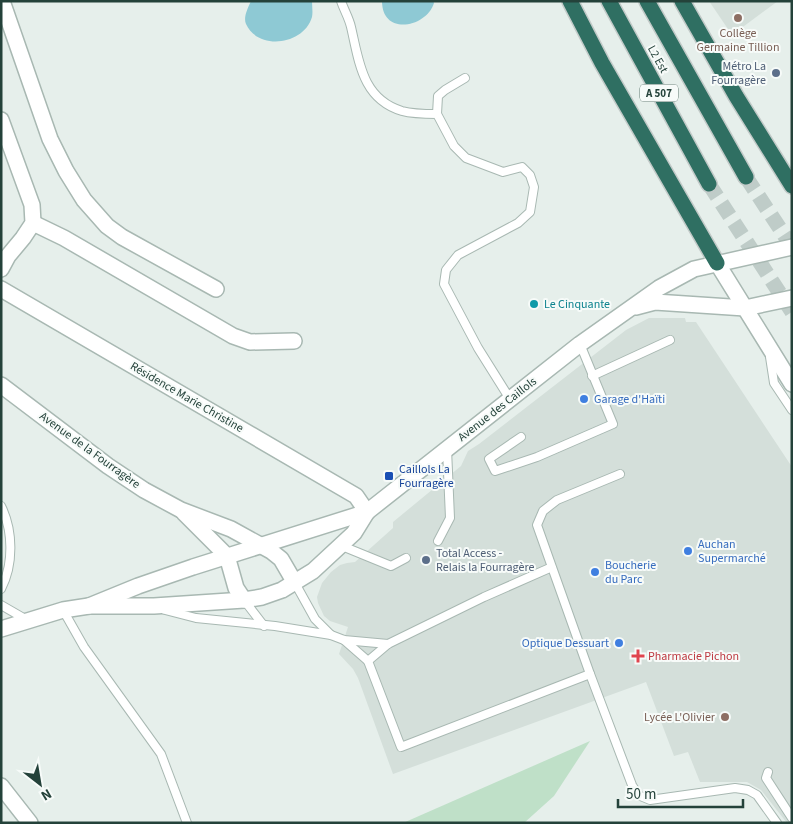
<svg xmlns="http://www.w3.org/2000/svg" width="793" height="824" viewBox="0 0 793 824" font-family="'Source Sans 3',sans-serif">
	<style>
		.built { fill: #d4dfda }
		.green { fill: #bfe0c8 }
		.water { fill: #8ec9d4 }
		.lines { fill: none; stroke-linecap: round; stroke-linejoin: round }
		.motorway-tunnel { stroke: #bfccc8; stroke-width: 15; stroke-dasharray: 15 8; stroke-linecap: butt }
		.service-casing { stroke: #a8b8b2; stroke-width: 10 }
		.minor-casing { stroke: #a8b8b2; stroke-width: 18 }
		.tertiary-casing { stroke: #a8b8b2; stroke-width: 18 }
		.motorway-casing { stroke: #c2cac8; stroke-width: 18 }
		.service { stroke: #fff; stroke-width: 8 }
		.minor { stroke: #fff; stroke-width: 15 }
		.tertiary { stroke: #fff; stroke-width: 15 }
		.motorway { stroke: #2f6f62; stroke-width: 15 }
		.education-dot { fill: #8d6e63; stroke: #f7fbf9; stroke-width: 2 }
		.service-dot { fill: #5c6f8a; stroke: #f7fbf9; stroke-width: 2 }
		.culture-dot { fill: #0f9aa8; stroke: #f7fbf9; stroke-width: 2 }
		.shop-dot { fill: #3f7fe0; stroke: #f7fbf9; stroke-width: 2 }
		.transit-dot { fill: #1a4fb4; stroke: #f7fbf9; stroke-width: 2 }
		.health-dot { fill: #e0444e; stroke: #f7fbf9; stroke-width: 2 }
		.labels { text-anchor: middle; stroke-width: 4; stroke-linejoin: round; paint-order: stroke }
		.shield { fill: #f7fbf9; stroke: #637a73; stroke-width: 1 }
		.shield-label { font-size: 11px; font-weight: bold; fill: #24423a }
		.education-label { font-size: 12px; fill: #785e54; stroke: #f7fbf9 }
		.street-label { font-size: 12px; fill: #24423a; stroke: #f7fbf9 }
		.service-label { font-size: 12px; fill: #4e5e75; stroke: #f7fbf9; text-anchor: end }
		.culture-label { font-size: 12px; fill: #0d838f; stroke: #f7fbf9; text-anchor: start }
		.shop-label { font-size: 12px; fill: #366cbe; stroke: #f7fbf9; text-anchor: start }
		.transit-label { font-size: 12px; fill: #164399; stroke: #f7fbf9; text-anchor: start }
		.health-label { font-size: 12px; fill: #be3a42; stroke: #f7fbf9; text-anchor: start }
	</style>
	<rect width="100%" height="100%" fill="#e6efeb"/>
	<!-- built -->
	<g class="built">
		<polygon points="709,1 778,1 732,35"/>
		<polygon points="649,318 685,318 686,322 696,322 792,467 792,823 787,823 761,790 747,782 700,782 688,752 674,756 646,682 393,774 358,678 353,669 339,654 348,627 330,621 324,616 318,603 317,597 322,583 331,572 340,565 347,563 355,562 393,528 393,522 461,466 468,451 479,444 626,330"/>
	</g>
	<!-- green -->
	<polygon class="green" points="590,741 554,796 524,823 403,823"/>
	<!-- water -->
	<g class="water">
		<path d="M251 1H312C312 6 313 12 312 17 304 45 258 51 246 24 243 17 248 8 251 1Z"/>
		<path d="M382 1H433L434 3C427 27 382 37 382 1Z"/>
	</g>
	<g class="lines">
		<!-- motorway-tunnel -->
		<g class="motorway-tunnel">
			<polyline points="746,177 792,247"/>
			<polyline points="709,184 792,312"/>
		</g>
		<defs>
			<g id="service">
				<path d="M341 1C344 10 349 18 351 27 359 61 362 99 402 111 413 114 426 114 437 114L454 146 466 158 503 172 522 167 530 175 534 187 530 212 518 223 458 255 446 270 444 284 478 348 510 399"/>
				<polyline points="437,114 438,96 445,90 465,78"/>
				<polyline points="770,357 774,383 792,410"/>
				<polyline points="592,376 670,340"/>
				<polyline points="521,437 489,459 495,471 537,457 613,424 580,344"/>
				<path d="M1 506C13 530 14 564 1 589"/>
				<polyline points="438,541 450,518 447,449"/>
				<polyline points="342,546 391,566 406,558"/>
				<polyline points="552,567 484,597 388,644 368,661 401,747 590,674 537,525 543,511 557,500 620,474"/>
				<polyline points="295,583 315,619 331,635"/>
				<polyline points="244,600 264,626"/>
				<polyline points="1,605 27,620"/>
				<polyline points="63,610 84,647 161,754 187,823"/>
				<polyline points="165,610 196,618 275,626 331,635 344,640 388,644"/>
				<polyline points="344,640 368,661"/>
				<polyline points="590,674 632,785 638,795 650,800 735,788 748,790 757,795 777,823"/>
				<polyline points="768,772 766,778 792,818"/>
			</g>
			<g id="minor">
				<polyline points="2,1 50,139 66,171 84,200 107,226 122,237 216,289"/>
				<polyline points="1,120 32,205 33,223 23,238 8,256 1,269"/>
				<polyline points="33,223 64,238 233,336 250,342 294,341"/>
				<polyline points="1,289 356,496 367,512"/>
				<polyline points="1,786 30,823"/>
			</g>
			<g id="tertiary">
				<polyline points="717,263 792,384"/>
				<polyline points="636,307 655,302 745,308 792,298"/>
				<polyline points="1,385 108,466 144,490 181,510 231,529 271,551 281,559 295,583"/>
				<polyline points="184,513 227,556"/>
				<polyline points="227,556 236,588 244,600"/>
				<polyline points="89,606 138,586 193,567 367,512 580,344 659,288 694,269 792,247"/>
				<polyline points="1,629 63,610 89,606 154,606 244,600 262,597 282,590 313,571 354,533 367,512"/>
			</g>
			<g id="motorway">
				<polyline points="570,1 602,63 717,263"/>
				<polyline points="609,1 709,184"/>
				<polyline points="647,1 746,177"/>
				<polyline points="682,1 736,96 792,186"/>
			</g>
		</defs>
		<!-- service casing -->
		<use href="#service" class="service-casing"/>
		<!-- minor casing -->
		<use href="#minor" class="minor-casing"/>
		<!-- tertiary casing -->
		<use href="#tertiary" class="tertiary-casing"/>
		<!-- motorway casing -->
		<use href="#motorway" class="motorway-casing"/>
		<!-- service -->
		<use href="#service" class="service"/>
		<!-- minor -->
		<use href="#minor" class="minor"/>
		<!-- tertiary -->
		<use href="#tertiary" class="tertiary"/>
		<!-- motorway -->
		<use href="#motorway" class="motorway"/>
	</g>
	<!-- markers -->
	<g class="education-dot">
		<circle cx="738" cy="18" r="5"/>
		<circle cx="725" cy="717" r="5"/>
	</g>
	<g class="service-dot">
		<circle cx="776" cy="73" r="5"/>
		<circle cx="426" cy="560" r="5"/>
	</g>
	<circle class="culture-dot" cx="534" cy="304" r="5"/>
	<g class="shop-dot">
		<circle cx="584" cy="399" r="5"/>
		<circle cx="688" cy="551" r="5"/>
		<circle cx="595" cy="572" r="5"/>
		<circle cx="619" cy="643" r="5"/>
	</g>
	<rect class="transit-dot" x="384" y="471" width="10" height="10" rx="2.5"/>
	<path class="health-dot" d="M635.5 648.5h5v5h5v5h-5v5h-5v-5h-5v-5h5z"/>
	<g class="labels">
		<!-- shield labels -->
		<rect class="shield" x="640" y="84.5" width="38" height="17" rx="4"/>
		<g class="shield-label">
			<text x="659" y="97">A 507</text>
		</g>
		<!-- education labels -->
		<g class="education-label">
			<text x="738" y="37">Collège<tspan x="738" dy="14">Germaine Tillion</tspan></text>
			<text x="715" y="721" text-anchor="end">Lycée L'Olivier</text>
		</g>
		<!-- street labels -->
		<g class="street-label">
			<text transform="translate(658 59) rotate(61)" y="4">L2 Est</text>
			<text transform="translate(187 397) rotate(30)" y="4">Résidence Marie Christine</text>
			<text transform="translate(497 409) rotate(-38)" y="4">Avenue des Caillols</text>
			<text transform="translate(90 450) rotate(36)" y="4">Avenue de la Fourragère</text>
		</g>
		<!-- service labels -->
		<g class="service-label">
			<text x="766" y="70">Métro La<tspan x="766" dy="14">Fourragère</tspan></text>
			<text x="436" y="557" text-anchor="start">Total Access -<tspan x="436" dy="14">Relais la Fourragère</tspan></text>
		</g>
		<!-- culture labels -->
		<g class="culture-label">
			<text x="544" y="308">Le Cinquante</text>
		</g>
		<!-- shop labels -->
		<g class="shop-label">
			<text x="594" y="403">Garage d'Haïti</text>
			<text x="698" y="548">Auchan<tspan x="698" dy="14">Supermarché</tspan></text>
			<text x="605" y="569">Boucherie<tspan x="605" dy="14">du Parc</tspan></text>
			<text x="609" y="647" text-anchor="end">Optique Dessuart</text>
		</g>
		<!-- transit labels -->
		<g class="transit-label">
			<text x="399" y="473">Caillols La<tspan x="399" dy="14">Fourragère</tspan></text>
		</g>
		<!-- health labels -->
		<g class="health-label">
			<text x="648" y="660">Pharmacie Pichon</text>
		</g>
	</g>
	<!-- border -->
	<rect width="793" height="824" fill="none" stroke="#24423a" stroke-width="5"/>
	<!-- north arrow -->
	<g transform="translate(40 784) rotate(149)" stroke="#f7fbf9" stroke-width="4" paint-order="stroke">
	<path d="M0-4L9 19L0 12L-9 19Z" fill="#24423a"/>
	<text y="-8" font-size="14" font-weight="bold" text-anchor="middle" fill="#24423a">N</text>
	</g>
	<!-- scale -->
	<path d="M618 799v8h125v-8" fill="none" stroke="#24423a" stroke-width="2.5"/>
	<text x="626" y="799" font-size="15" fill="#24423a" stroke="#f7fbf9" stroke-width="4" paint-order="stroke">50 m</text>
</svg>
